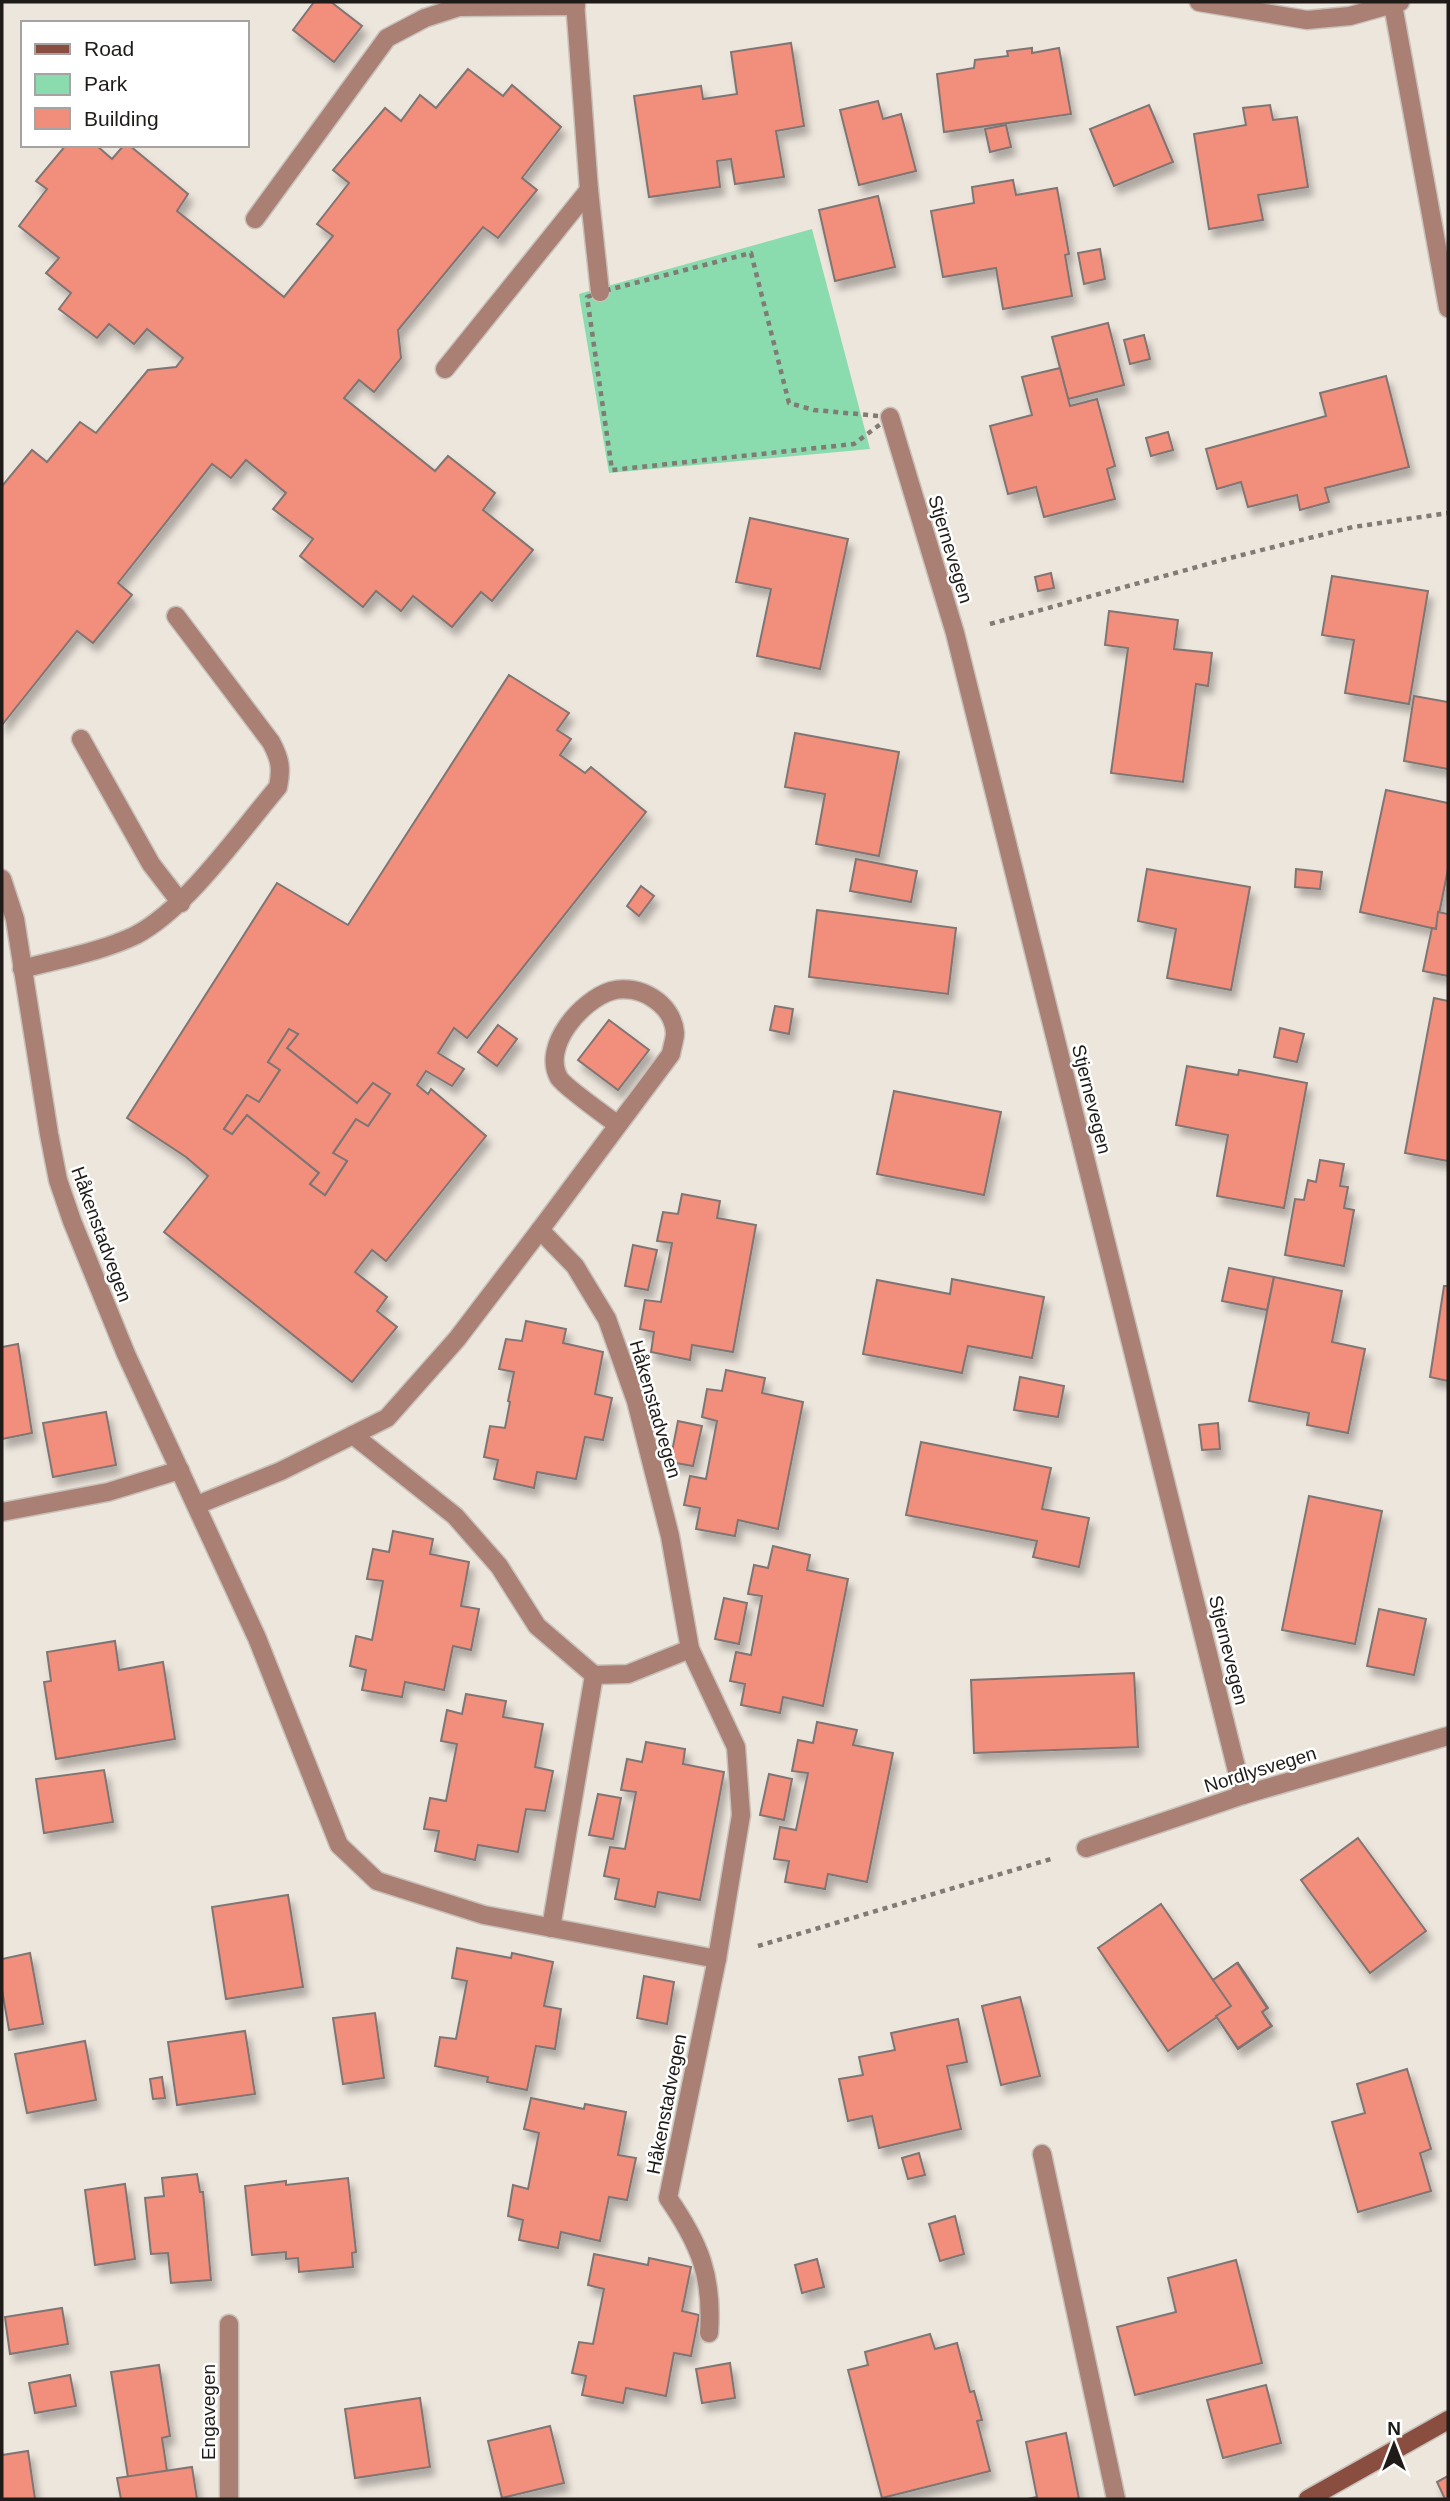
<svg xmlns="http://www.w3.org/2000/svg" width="1450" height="2501" viewBox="0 0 1450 2501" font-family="Arial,sans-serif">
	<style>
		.green { fill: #8adbad }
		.building { fill: #f18e7b; stroke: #817573; stroke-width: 2; fill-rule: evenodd; filter: url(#shadow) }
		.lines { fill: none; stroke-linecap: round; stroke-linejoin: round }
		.lane-casing { stroke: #c8c1ba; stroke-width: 21 }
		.street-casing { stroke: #c8c1ba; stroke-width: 21 }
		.secondary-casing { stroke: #c8c1ba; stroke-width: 21 }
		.path { stroke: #807b75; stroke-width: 4.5; stroke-dasharray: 5 5; stroke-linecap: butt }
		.lane { stroke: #aa8075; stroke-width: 18 }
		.street { stroke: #aa8075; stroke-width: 18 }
		.secondary { stroke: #894e3f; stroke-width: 18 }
		.labels { text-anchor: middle; stroke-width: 5; stroke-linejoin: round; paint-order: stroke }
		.street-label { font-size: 19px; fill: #1e1b18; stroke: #fff }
	</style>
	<defs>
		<filter id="shadow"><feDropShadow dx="4.5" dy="8" stdDeviation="3.5" flood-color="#0004"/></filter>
	</defs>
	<rect width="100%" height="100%" fill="#ede6dd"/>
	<!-- green -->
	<polygon class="green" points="812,229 870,449 609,473 579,294"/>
	<!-- building -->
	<g class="building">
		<polygon points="314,2 331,2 362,26 334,62 293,30"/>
		<polygon points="791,43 804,126 776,131 784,177 735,184 731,159 717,161 720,187 649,197 634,96 701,86 703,99 737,94 731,52"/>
		<polygon points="1032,48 1032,53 1059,48 1071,114 944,132 937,74 974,68 975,60 1008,56 1007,51"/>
		<polygon points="468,69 503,96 512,85 561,127 522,178 537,190 498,238 483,227 398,330 401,358 374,392 359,380 344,398 435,471 448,456 495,493 483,510 533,550 492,601 481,592 452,627 413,596 401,611 376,591 363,607 300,556 313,539 273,509 286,493 246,460 231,478 212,464 118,583 132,595 93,643 77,631 2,725 2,486 32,450 47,462 80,422 96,433 148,370 176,367 183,358 147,329 134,344 109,324 97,338 59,309 71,293 46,273 59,258 19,226 47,189 36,181 66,145 96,145 112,159 124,145 129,145 188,194 177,211 284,297 333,236 317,224 349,183 333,170 385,108 401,121 420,95 436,108"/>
		<polygon points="878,101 883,119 901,114 916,171 859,185 840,110"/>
		<polygon points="1149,105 1173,162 1114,186 1090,129"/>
		<polygon points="1270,105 1273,120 1297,117 1308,187 1258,195 1263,220 1209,229 1194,134 1246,125 1243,108"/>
		<polygon points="1006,125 1011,147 990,152 985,129"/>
		<polygon points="1013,180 1016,195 1057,188 1069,254 1065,255 1072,296 1003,309 996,268 943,277 931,211 974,203 972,187"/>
		<polygon points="878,196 895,267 835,281 819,210"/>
		<polygon points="1100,249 1105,279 1084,284 1078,253"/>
		<polygon points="1108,323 1124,385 1068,399 1052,337"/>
		<polygon points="1144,335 1150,359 1130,364 1124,340"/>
		<polygon points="1060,368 1070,406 1097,399 1115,466 1107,469 1115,499 1044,517 1036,487 1008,494 990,426 1032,415 1022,377"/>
		<polygon points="1386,376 1409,467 1325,488 1329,502 1300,510 1297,495 1248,507 1241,482 1217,489 1206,449 1326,416 1320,393"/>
		<polygon points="1168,432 1173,450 1151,456 1146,438"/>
		<polygon points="750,518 848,539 820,669 757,656 771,589 736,582"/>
		<polygon points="1051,573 1054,588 1038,591 1035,577"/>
		<polygon points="1332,576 1428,591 1409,704 1345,693 1354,640 1322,635"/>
		<polygon points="1109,611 1178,620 1174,649 1212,653 1208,686 1196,684 1183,782 1111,773 1128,648 1105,645"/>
		<path d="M509 675 569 713 557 730 571 739 560 755 585 773 591 767 646 812 467 1038 454 1028 438 1053 464 1069 452 1086 426 1071 417 1085 428 1094 431 1089 486 1136 386 1261 372 1250 355 1272 387 1297 377 1311 397 1327 352 1382 164 1232 208 1176 186 1157 127 1118 277 883 348 925ZM289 1029 298 1034 287 1048 357 1103 373 1083 390 1094 368 1126 356 1119 333 1153 347 1161 325 1195 310 1184 319 1173 247 1115 232 1134 224 1129 247 1095 259 1102 280 1070 268 1062Z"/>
		<polygon points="1414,696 1448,702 1448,769 1404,761"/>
		<polygon points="795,733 899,752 879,856 816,844 825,794 785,787"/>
		<polygon points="1386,790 1448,803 1448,869 1436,929 1360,912"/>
		<polygon points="856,859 917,871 911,902 850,891"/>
		<polygon points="1147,869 1250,887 1231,990 1167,978 1176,929 1138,921"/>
		<polygon points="1296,869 1322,872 1320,889 1295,887"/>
		<polygon points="641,886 654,896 639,916 627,906"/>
		<polygon points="817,910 956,928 948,994 809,977"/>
		<polygon points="1438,912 1448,914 1448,976 1423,971 1432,928 1436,929"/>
		<polygon points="1434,998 1448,1001 1448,1161 1405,1153"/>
		<polygon points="775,1006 793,1009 789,1034 770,1030"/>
		<polygon points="609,1020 649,1050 618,1090 578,1060"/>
		<polygon points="498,1025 517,1039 497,1066 478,1052"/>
		<polygon points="1280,1028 1304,1034 1297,1062 1274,1057"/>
		<polygon points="289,1029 298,1034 287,1048 357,1103 373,1083 390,1094 368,1126 356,1119 333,1153 347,1161 325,1195 310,1184 319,1173 247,1115 232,1134 224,1129 247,1095 259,1102 280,1070 268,1062"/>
		<polygon points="1187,1066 1238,1075 1239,1070 1307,1083 1284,1208 1217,1196 1228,1135 1176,1125"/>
		<polygon points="894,1091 1001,1112 984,1195 877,1174"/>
		<polygon points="1320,1160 1344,1164 1340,1186 1348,1187 1344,1208 1354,1210 1344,1266 1285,1255 1295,1199 1304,1200 1308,1180 1316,1182"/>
		<polygon points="682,1194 720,1201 717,1218 756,1225 733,1352 692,1345 690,1360 651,1352 654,1332 640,1329 645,1300 661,1302 672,1243 657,1241 663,1212 678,1214"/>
		<polygon points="633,1245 657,1250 648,1290 625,1286"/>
		<polygon points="1229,1268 1274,1277 1267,1310 1222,1301"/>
		<polygon points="1274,1277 1342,1291 1332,1342 1365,1349 1348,1433 1307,1425 1309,1413 1249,1401"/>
		<polygon points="952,1279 1044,1297 1032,1358 968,1346 962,1373 863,1354 877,1280 950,1294"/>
		<polygon points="1444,1286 1448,1286 1448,1381 1430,1377"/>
		<polygon points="526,1321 566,1329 563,1343 603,1352 595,1394 612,1398 603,1440 585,1437 576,1479 537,1472 534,1488 494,1479 498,1460 484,1457 490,1426 505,1428 510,1402 508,1401 514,1372 499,1369 506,1339 522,1341"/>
		<polygon points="18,1344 32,1433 2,1439 2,1347"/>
		<polygon points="726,1370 765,1378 762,1393 803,1402 778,1529 738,1520 735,1536 696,1529 700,1508 684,1505 690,1476 706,1479 717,1421 702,1417 707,1389 722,1391"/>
		<polygon points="1020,1377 1064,1386 1058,1417 1014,1410"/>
		<polygon points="106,1412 116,1465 53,1477 43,1423"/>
		<polygon points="678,1421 702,1426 693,1466 670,1462"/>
		<polygon points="1218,1423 1220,1449 1202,1450 1199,1425"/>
		<polygon points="921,1442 1051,1468 1042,1509 1089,1518 1079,1567 1033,1557 1037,1541 906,1515"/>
		<polygon points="1309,1496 1382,1511 1355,1644 1282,1630"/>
		<polygon points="393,1531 433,1539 430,1554 469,1562 461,1606 479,1609 471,1650 453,1646 444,1690 405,1682 402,1697 362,1690 366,1670 350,1666 356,1636 372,1640 383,1581 367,1579 373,1549 389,1552"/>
		<polygon points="773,1546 810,1555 807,1570 848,1579 823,1706 783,1697 780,1713 741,1705 745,1684 730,1681 736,1652 751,1655 762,1596 748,1594 754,1565 768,1568"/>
		<polygon points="724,1598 747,1603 739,1644 715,1639"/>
		<polygon points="1379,1609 1426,1619 1414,1675 1367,1666"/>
		<polygon points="115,1641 119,1670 163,1662 175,1739 56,1759 44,1682 51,1681 47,1652"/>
		<polygon points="1134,1673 1138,1747 974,1753 971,1680"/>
		<polygon points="466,1694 506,1701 503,1717 543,1724 535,1767 553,1771 545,1811 526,1809 518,1852 478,1845 475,1860 435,1851 439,1831 424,1829 430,1798 446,1801 457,1744 441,1741 447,1710 462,1714"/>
		<polygon points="817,1722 857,1730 853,1745 893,1753 867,1882 828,1874 825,1889 785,1882 789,1861 774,1859 780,1827 796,1830 808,1773 792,1771 798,1740 813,1743"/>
		<polygon points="646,1742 685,1749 683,1764 724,1772 700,1900 658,1892 655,1907 615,1899 619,1879 604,1876 610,1847 625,1849 636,1792 621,1790 627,1759 642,1762"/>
		<polygon points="104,1770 113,1822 44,1833 36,1779"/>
		<polygon points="769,1774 792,1779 784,1820 760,1815"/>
		<polygon points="598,1794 621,1798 613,1839 589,1835"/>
		<polygon points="1358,1838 1426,1931 1370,1973 1301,1880"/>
		<polygon points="288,1895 303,1987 226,1999 212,1907"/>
		<polygon points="1161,1904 1213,1980 1238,1963 1268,2008 1262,2012 1272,2026 1238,2049 1217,2017 1168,2051 1098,1948"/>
		<polygon points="457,1948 511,1958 512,1953 553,1962 544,2006 561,2009 555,2049 536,2046 527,2090 487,2082 488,2077 435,2066 440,2037 456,2039 467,1981 452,1978"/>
		<polygon points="30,1953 43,2024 9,2030 2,1990 2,1959"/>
		<polygon points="1237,1963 1267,2008 1262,2012 1271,2026 1238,2048 1216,2016 1231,2006 1213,1980"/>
		<polygon points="644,1976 674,1982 667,2024 637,2018"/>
		<polygon points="1020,1997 1040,2076 1001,2085 982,2006"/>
		<polygon points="375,2013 384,2078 343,2084 333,2018"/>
		<polygon points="958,2019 967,2062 947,2066 961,2129 879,2148 872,2116 848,2121 839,2079 863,2075 859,2057 895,2050 891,2033"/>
		<polygon points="245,2031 255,2094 177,2105 168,2042"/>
		<polygon points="85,2041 96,2100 27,2113 15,2054"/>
		<polygon points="1407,2069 1431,2149 1420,2153 1431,2191 1358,2212 1332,2122 1365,2113 1357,2084"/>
		<polygon points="162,2077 165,2098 153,2099 150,2079"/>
		<polygon points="531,2098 584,2109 585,2104 626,2112 618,2155 636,2158 627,2200 609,2197 600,2241 561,2232 558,2248 519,2240 523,2220 508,2216 513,2185 528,2189 539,2133 524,2129"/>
		<polygon points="919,2153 925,2175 908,2179 902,2158"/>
		<polygon points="197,2174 200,2192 203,2192 211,2280 171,2283 168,2253 151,2254 145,2198 164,2196 162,2178"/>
		<polygon points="348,2178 356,2252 352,2253 353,2267 299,2272 298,2258 286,2259 286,2252 252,2255 245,2186 286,2181 286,2185"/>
		<polygon points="125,2184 135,2259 95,2265 85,2190"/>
		<polygon points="955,2216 964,2254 940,2261 929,2224"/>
		<polygon points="594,2254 648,2265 649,2258 691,2267 682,2311 699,2315 691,2356 674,2353 666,2396 626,2388 623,2403 582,2395 586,2376 572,2373 579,2342 593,2344 604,2289 588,2285"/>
		<polygon points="817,2259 824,2287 802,2293 795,2265"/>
		<polygon points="1236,2260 1262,2363 1135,2395 1117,2327 1176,2312 1168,2278"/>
		<polygon points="62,2308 68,2344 10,2354 5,2317"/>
		<polygon points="930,2334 935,2349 957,2343 970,2392 974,2391 982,2420 977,2421 990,2471 882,2498 848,2370 868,2365 865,2352"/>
		<polygon points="730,2363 735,2398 702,2403 696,2369"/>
		<polygon points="159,2365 170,2436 162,2438 167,2471 128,2477 111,2372"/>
		<polygon points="70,2375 76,2406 35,2413 29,2383"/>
		<polygon points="1266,2385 1281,2443 1223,2458 1207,2400"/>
		<polygon points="420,2398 430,2467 355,2478 345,2409"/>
		<polygon points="550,2426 564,2483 502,2498 488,2441"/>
		<polygon points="1066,2433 1079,2499 1027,2499 1037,2497 1026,2442"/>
		<polygon points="2,2450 2,2455 28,2451 35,2499 2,2499"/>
		<polygon points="192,2467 197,2499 121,2499 117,2478"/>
		<polygon points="1448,2476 1448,2499 1445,2499 1437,2482"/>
	</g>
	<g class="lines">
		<defs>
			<g id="lane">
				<polyline points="575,2 589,190 600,292"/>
				<polyline points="255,219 387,38 425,18 459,7 576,6"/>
				<polyline points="445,369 589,190"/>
				<polyline points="81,739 151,864 181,903"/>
				<path d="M22 969C59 959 101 952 136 935 188 907 239 833 278 787 282 768 280 759 271 742L176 616"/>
				<path d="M540 1230 671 1054C672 1047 675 1039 675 1033 673 1003 638 983 611 991 582 1000 541 1046 559 1078 564 1086 607 1117 618 1125"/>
				<polyline points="2,1512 108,1492 180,1470"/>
				<polyline points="1042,2154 1116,2499"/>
			</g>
			<g id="street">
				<polyline points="1199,2 1307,20 1350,16 1400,2"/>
				<polyline points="1393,5 1448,308"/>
				<polyline points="890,417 955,633 1243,1795"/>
				<polyline points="2,879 15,919 49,1134 58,1180 72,1221 126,1354 257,1638 339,1845 377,1881 484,1915 717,1959 741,1815 736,1747 690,1649 670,1536 636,1401 607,1319 575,1266 540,1230 457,1339 387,1418 281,1471 197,1505"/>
				<polyline points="353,1435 455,1516 499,1566 537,1626 594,1675 628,1674 690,1649"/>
				<polyline points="1086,1848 1243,1795 1448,1736"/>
				<polyline points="551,1928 594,1675"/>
				<polyline points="229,2324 229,2499"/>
				<path d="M709 2333C713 2277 700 2244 668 2198L717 1959"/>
			</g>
			<polyline id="secondary" points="1308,2499 1448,2420"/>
		</defs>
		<!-- lane casing -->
		<use href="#lane" class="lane-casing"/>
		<!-- street casing -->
		<use href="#street" class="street-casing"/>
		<!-- secondary casing -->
		<use href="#secondary" class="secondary-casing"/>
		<!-- path -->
		<g class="path">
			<polygon points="751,253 789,403 814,410 890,417 854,444 612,470 587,297 600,292"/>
			<polyline points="990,624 1226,559 1353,527 1448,513"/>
			<polyline points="758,1946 1051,1859"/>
		</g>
		<!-- lane -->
		<use href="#lane" class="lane"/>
		<!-- street -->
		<use href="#street" class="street"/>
		<!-- secondary -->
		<use href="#secondary" class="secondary"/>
	</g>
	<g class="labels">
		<!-- street labels -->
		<g class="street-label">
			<text transform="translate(951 549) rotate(73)" y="7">Stjernevegen</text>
			<text transform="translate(1092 1099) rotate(76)" y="7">Stjernevegen</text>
			<text transform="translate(102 1234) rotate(70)" y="7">Håkenstadvegen</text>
			<text transform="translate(656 1409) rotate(74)" y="7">Håkenstadvegen</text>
			<text transform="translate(1229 1650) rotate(76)" y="7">Stjernevegen</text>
			<text transform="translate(1260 1769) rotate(-17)" y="7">Nordlysvegen</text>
			<text transform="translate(666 2104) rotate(-79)" y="7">Håkenstadvegen</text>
			<text transform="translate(208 2412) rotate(-90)" y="7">Engavegen</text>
		</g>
	</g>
	<!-- border -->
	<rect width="1450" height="2501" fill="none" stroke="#1e1b18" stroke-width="7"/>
	<!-- legend -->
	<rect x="21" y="21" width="228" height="126" fill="#ffffff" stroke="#a5a4a3" stroke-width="2"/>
	<rect x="35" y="44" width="35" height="10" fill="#894e3f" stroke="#a5a4a3" stroke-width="2"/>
	<text x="84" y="56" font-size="21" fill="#1e1b18">Road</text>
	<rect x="35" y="74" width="35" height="21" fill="#8adbad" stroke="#a5a4a3" stroke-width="2"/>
	<text x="84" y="91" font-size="21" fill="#1e1b18">Park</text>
	<rect x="35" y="108" width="35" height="21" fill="#f18e7b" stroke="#a5a4a3" stroke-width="2"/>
	<text x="84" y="126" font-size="21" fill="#1e1b18">Building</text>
	<!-- north arrow -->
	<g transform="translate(1394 2445)" stroke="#ffffff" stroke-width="5" paint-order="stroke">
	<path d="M0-5L12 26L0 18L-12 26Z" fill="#1e1b18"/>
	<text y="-10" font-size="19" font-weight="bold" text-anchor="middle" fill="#1e1b18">N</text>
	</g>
</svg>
